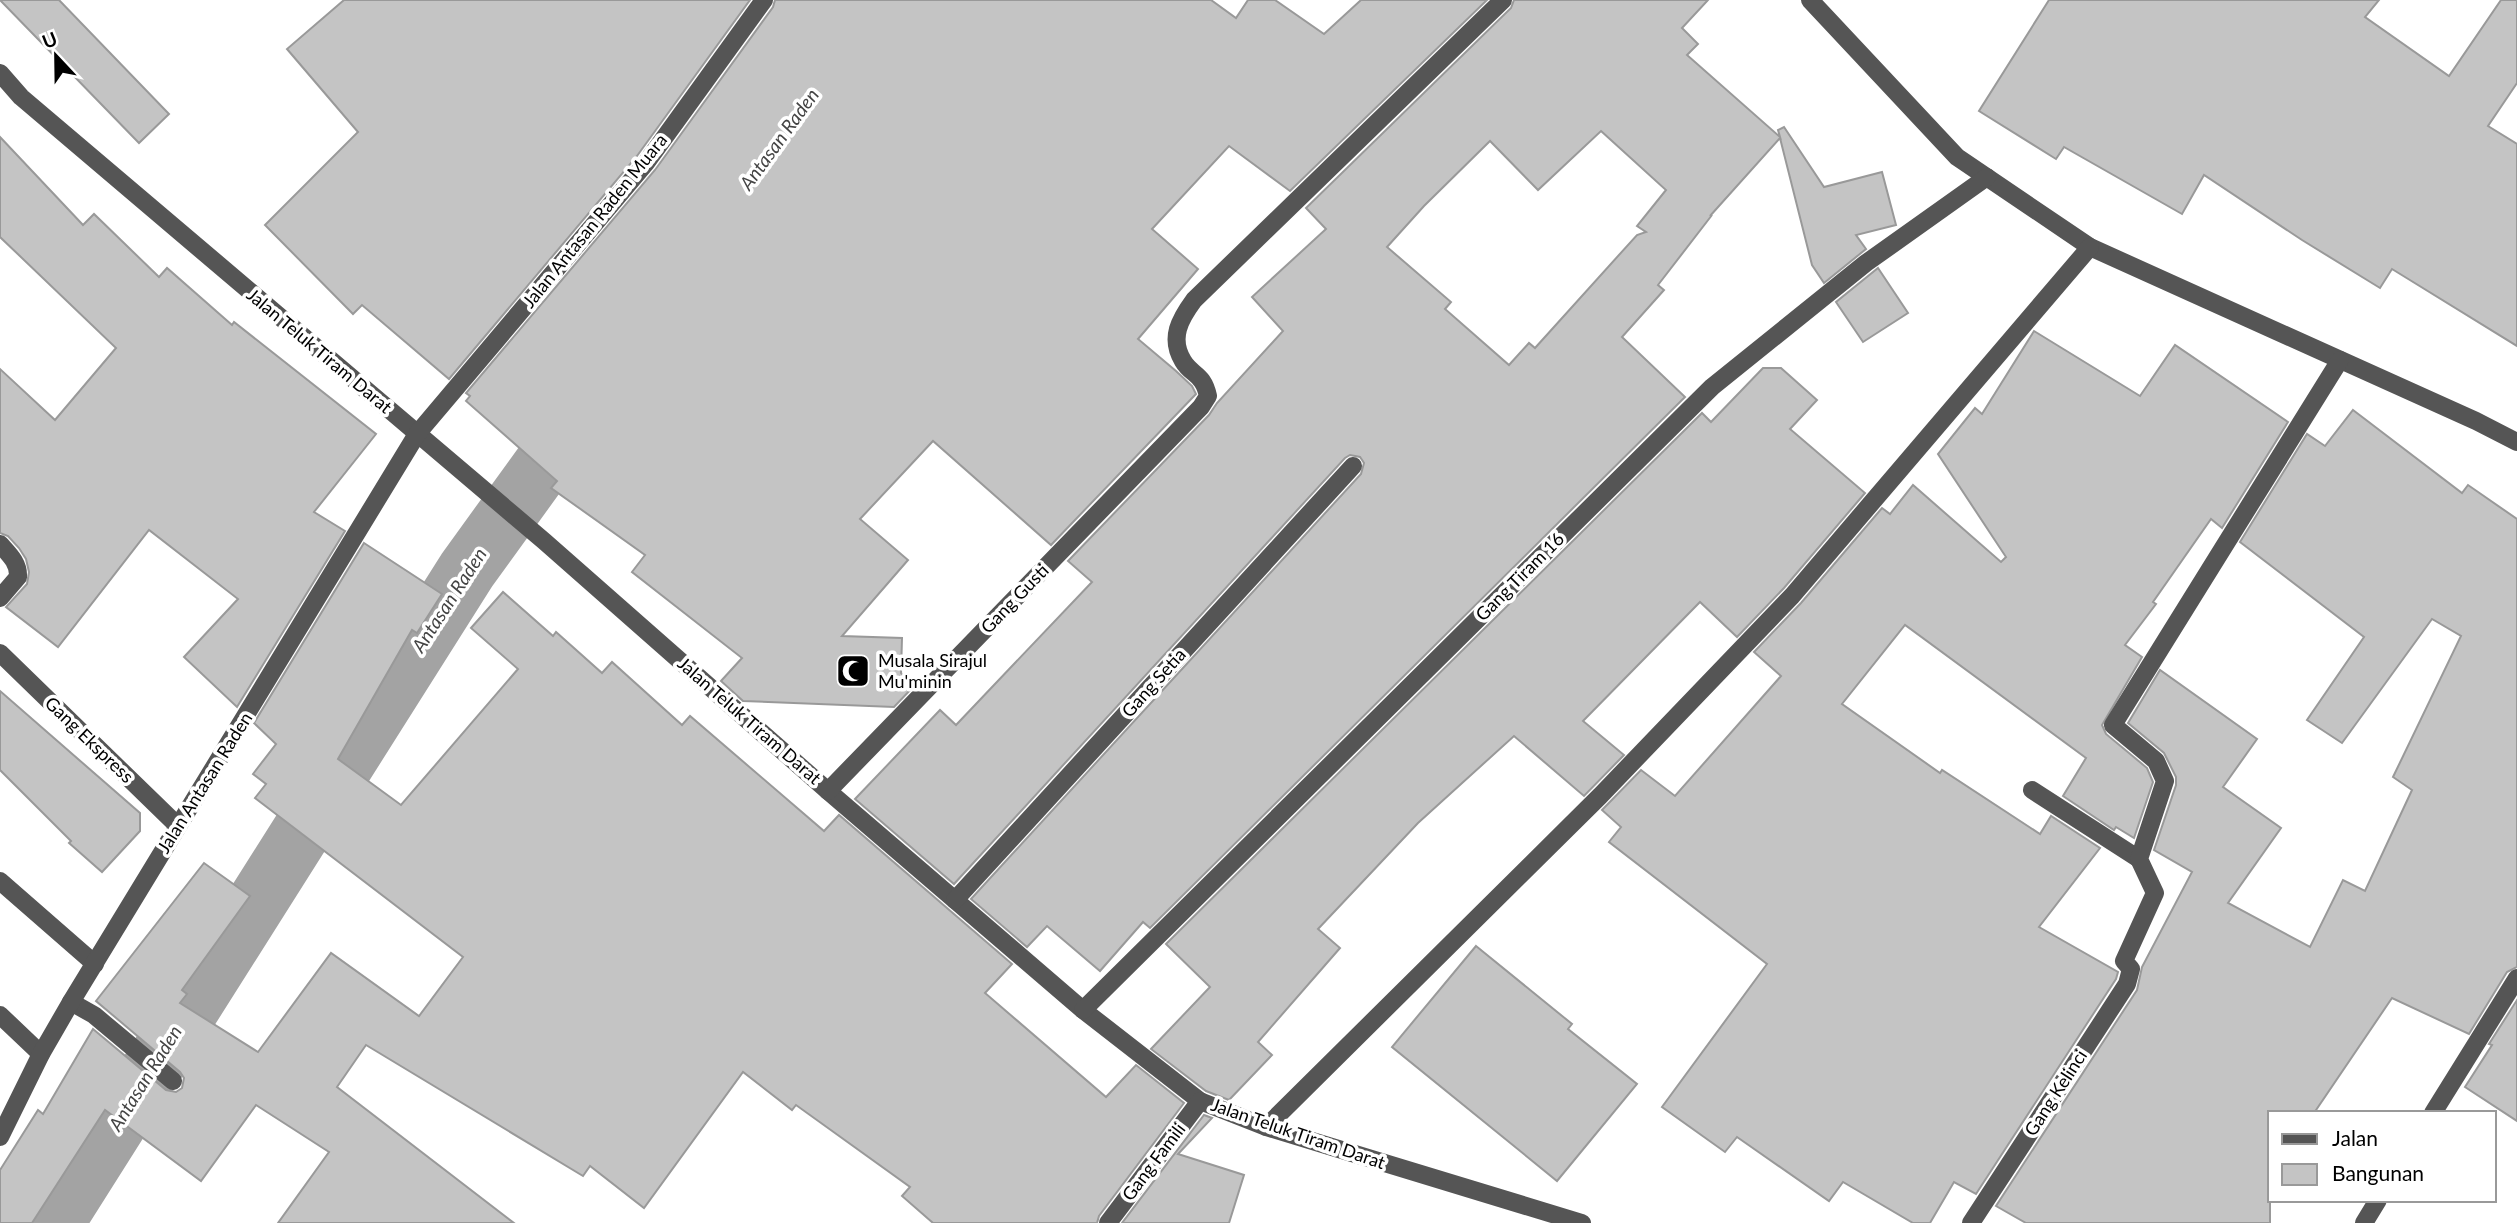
<svg xmlns="http://www.w3.org/2000/svg" width="2517" height="1223" viewBox="0 0 2517 1223" font-family="Lato,sans-serif">
	<style>
		.lines { fill: none; stroke-linecap: round; stroke-linejoin: round }
		.canal { stroke: #a3a3a3; stroke-width: 60 }
		.building { fill: #c4c4c4; stroke: #999; stroke-width: 2; fill-rule: evenodd }
		.minor { stroke: #555; stroke-width: 18 }
		.labels { text-anchor: middle; stroke-width: 7; stroke-linejoin: round; paint-order: stroke }
		.street-label { font-size: 18px; fill: #000; stroke: #fff }
		.poi-label { font-size: 18px; fill: #000; stroke: #fff; text-anchor: start }
		.water-label { font-size: 19px; font-style: italic; fill: #444; stroke: #fff }
	</style>
	<rect width="100%" height="100%" fill="#fff"/>
	<g class="lines">
		<!-- canal -->
		<polyline class="canal" points="54,1223 467,570 590,400"/>
	</g>
	<!-- building -->
	<g class="building">
		<polygon points="0,0 59,0 169,114 139,143"/>
		<polygon points="344,0 750,0 637,156 449,379 362,305 353,314 265,225 358,132 287,49"/>
		<polygon points="775,0 1211,0 1236,18 1248,0 1275,0 1324,34 1361,0 1487,0 1290,191 1229,146 1152,229 1198,269 1138,339 1176,371 1192,386 1196,394 1051,545 933,441 860,519 908,560 842,636 902,638 901,673 915,685 894,707 743,701 721,681 742,658 632,572 645,555 551,488 557,481 466,401 470,396 466,393 655,170 773,7"/>
		<path d="M1514 0H1708L1682 28 1698 44 1687 55 1780 137 1778 130 1784 127 1824 187 1882 172 1896 225 1856 235 1866 249 1824 283 1812 265 1780 138 1710 216 1712 215 1658 285 1664 290 1622 337 1685 397 1150 928 1143 922 1100 971 1047 926 1027 947 971 899 1361 474 1364 463 1360 457 1350 455 1345 458 954 884 855 799 940 710 956 725 1092 582 1068 561 1209 415 1217 403 1283 331 1252 297 1326 229 1306 208 1511 8ZM1601 131 1666 190 1637 226 1646 232 1637 235 1535 348 1529 343 1509 365 1445 309 1451 302 1387 247 1424 206 1490 141 1538 190Z"/>
		<polygon points="2049,0 2379,0 2365,17 2449,76 2501,0 2517,0 2517,83 2488,126 2517,144 2517,346 2392,269 2380,288 2302,240 2204,175 2182,214 2064,147 2056,159 1979,111"/>
		<polygon points="0,137 83,225 94,214 159,277 167,268 232,325 234,322 376,434 314,512 345,531 237,707 184,657 238,599 149,530 58,647 6,607 27,584 29,572 26,559 19,548 8,536 0,533 0,369 55,420 116,348 0,237"/>
		<polygon points="1878,268 1908,313 1863,342 1836,302"/>
		<polygon points="2034,331 2140,396 2175,345 2288,422 2222,528 2211,519 2153,602 2156,604 2125,645 2142,657 2102,725 2106,734 2147,768 2153,782 2134,838 2116,827 2114,830 2063,796 2086,758 1905,625 1842,704 1940,773 1942,770 2040,834 2051,816 2100,848 2039,927 2118,972 2116,979 1976,1194 1954,1182 1930,1223 1913,1223 1843,1182 1829,1201 1737,1137 1725,1152 1662,1107 1767,964 1609,842 1621,827 1602,810 1641,770 1675,796 1781,676 1754,652 1801,603 1882,508 1890,514 1913,485 2001,562 2006,557 1938,454 1975,408 1982,414"/>
		<polygon points="1763,368 1781,368 1817,400 1790,429 1865,493 1784,588 1737,637 1700,602 1583,721 1624,755 1584,796 1514,736 1418,823 1318,929 1340,948 1258,1042 1272,1055 1229,1100 1206,1091 1151,1049 1210,987 1166,944 1702,413 1711,422"/>
		<polygon points="2353,410 2462,493 2468,485 2517,519 2517,967 2507,972 2469,1034 2392,998 2314,1113 2270,1113 2270,1223 2026,1223 1996,1206 2137,990 2142,967 2192,872 2154,850 2176,785 2176,777 2164,753 2128,723 2160,670 2257,739 2223,787 2281,828 2228,903 2310,947 2343,880 2365,891 2412,790 2393,777 2461,636 2432,619 2342,743 2307,720 2364,637 2240,542 2307,434 2325,446"/>
		<polygon points="364,543 442,594 417,633 412,630 338,759 401,805 518,669 471,628 503,592 553,636 556,632 602,673 612,662 682,725 690,716 824,831 839,815 1012,964 985,993 1106,1097 1136,1065 1184,1103 1099,1216 1097,1223 933,1223 902,1196 910,1187 796,1105 792,1110 743,1072 644,1208 590,1166 583,1176 366,1045 337,1087 514,1223 278,1223 329,1152 256,1105 201,1181 105,1110 32,1223 0,1223 0,1170 38,1110 43,1114 93,1029 166,1090 176,1092 182,1088 184,1078 180,1072 96,1001 204,863 250,896 182,990 187,994 180,1003 258,1052 331,953 419,1016 463,957 255,798 266,784 253,774 276,744 254,723"/>
		<polygon points="0,691 140,813 140,831 102,872 69,843 71,841 0,770"/>
		<polygon points="1476,946 1572,1024 1568,1029 1637,1084 1557,1181 1392,1047"/>
		<polygon points="2517,1000 2517,1121 2465,1087 2492,1045 2489,1044"/>
		<polygon points="1204,1115 1212,1118 1178,1154 1244,1175 1229,1223 1122,1223"/>
	</g>
	<g class="lines">
		<!-- minor -->
		<g class="minor">
			<polyline points="1810,0 1957,157 2090,247 2476,421 2517,442"/>
			<polyline points="0,73 21,97 544,541 828,791 1083,1010 1200,1101 1266,1127 1582,1223"/>
			<path d="M0 544C9 554 19 563 18 577L0 598"/>
			<polyline points="0,653 178,826"/>
			<polyline points="2032,790 2139,859"/>
			<path d="M828 791 1201 407 1208 396C1203 373 1192 376 1183 361 1169 338 1180 319 1194 300L1503 0"/>
			<polyline points="0,881 95,964"/>
			<polyline points="955,900 1353,466"/>
			<polyline points="71,1002 94,1015 173,1081"/>
			<polyline points="1083,1010 1712,387 1866,263 1987,177"/>
			<polyline points="0,1015 41,1054"/>
			<polyline points="2433,1113 2517,978"/>
			<polyline points="1266,1127 1600,796 1792,596 2090,247"/>
			<polyline points="0,1137 41,1054 71,1002 417,434 646,163 764,0"/>
			<polyline points="1108,1223 1200,1101"/>
			<polyline points="1971,1223 2127,984 2131,969 2124,961 2155,893 2139,859 2165,781 2156,761 2113,725 2340,360"/>
			<polyline points="2364,1223 2378,1200"/>
		</g>
	</g>
	<!-- icons -->
	<defs>
		<symbol id="mosque-square" viewBox="-11 -11 22 22"><rect x="-9" y="-9" width="18" height="18" rx="4" fill="#000" stroke="#fff"/><path d="M3.5-4.9A6 6 0 1 0 3.5 4.9A5 5 0 1 1 3.5-4.9Z" fill="#fff"/></symbol>
	</defs>
	<g fill-rule="evenodd">
		<use href="#mosque-square" x="834" y="652" width="38" height="38"/>
	</g>
	<g class="labels">
		<!-- street labels -->
		<g class="street-label">
			<text transform="translate(595 221) rotate(-51)" y="6">Jalan Antasan Raden Muara</text>
			<text transform="translate(319 351) rotate(40)" y="6">Jalan Teluk Tiram Darat</text>
			<text transform="translate(1520 577) rotate(-45)" y="6">Gang Tiram 16</text>
			<text transform="translate(1015 599) rotate(-46)" y="6">Gang Gusti</text>
			<text transform="translate(1154 683) rotate(-48)" y="6">Gang Setia</text>
			<text transform="translate(749 721) rotate(41)" y="6">Jalan Teluk Tiram Darat</text>
			<text transform="translate(89 740) rotate(44)" y="6">Gang Ekspress</text>
			<text transform="translate(205 783) rotate(-58)" y="6">Jalan Antasan Raden</text>
			<text transform="translate(2056 1093) rotate(-57)" y="6">Gang Kelinci</text>
			<text transform="translate(1298 1134) rotate(19)" y="6">Jalan Teluk Tiram Darat</text>
			<text transform="translate(1154 1162) rotate(-53)" y="6">Gang Famili</text>
		</g>
		<!-- poi labels -->
		<g class="poi-label">
			<text x="878" y="667">Musala Sirajul<tspan x="878" dy="21">Mu'minin</tspan></text>
		</g>
		<!-- water labels -->
		<g class="water-label">
			<text transform="translate(779 139) rotate(-54)" y="7">Antasan Raden</text>
			<text transform="translate(449 600) rotate(-57)" y="7">Antasan Raden</text>
			<text transform="translate(145 1078) rotate(-58)" y="7">Antasan Raden</text>
		</g>
	</g>
	<!-- legend -->
	<rect x="2268" y="1111" width="228" height="91" fill="#ffffff" stroke="#999999" stroke-width="2"/>
	<rect x="2282" y="1134" width="35" height="10" fill="#555555" stroke="#999999" stroke-width="2"/>
	<text x="2332" y="1146" font-size="21" fill="#000000">Jalan</text>
	<rect x="2282" y="1164" width="35" height="21" fill="#c4c4c4" stroke="#999999" stroke-width="2"/>
	<text x="2332" y="1181" font-size="21" fill="#000000">Bangunan</text>
	<!-- north arrow -->
	<g transform="translate(56 56) rotate(338)" stroke="#ffffff" stroke-width="5" paint-order="stroke">
	<path d="M0-5L12 26L0 18L-12 26Z" fill="#000000"/>
	<text y="-10" font-size="19" font-weight="bold" text-anchor="middle" fill="#000000">U</text>
	</g>
</svg>
